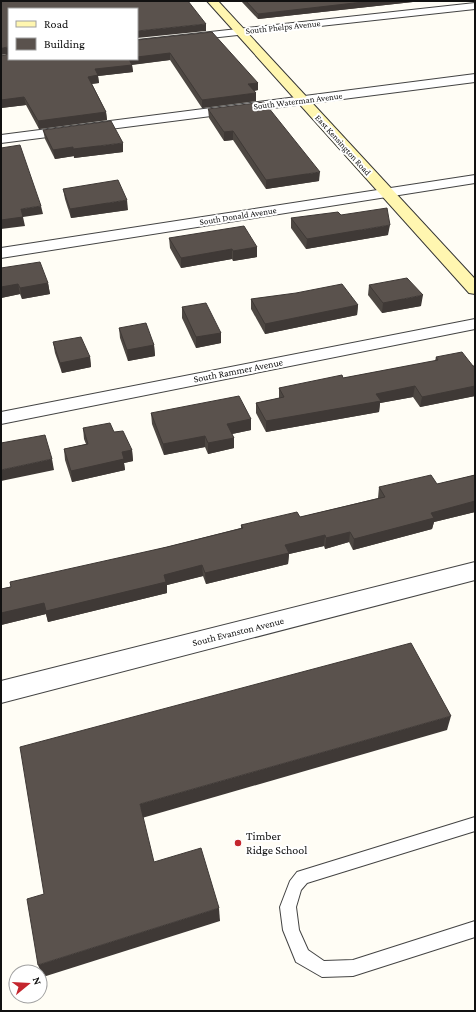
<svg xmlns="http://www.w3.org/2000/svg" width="476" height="1012" viewBox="0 0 476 1012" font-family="'Crimson Pro',serif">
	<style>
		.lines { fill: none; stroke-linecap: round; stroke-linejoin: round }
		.service-casing { stroke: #444; stroke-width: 2 }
		.minor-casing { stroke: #444; stroke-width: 2 }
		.secondary-casing { stroke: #333; stroke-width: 2 }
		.service { fill: #fff; fill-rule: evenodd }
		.minor { fill: #fff; fill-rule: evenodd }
		.secondary { fill: #fff6b0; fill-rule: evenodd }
		.wall { fill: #4d4742 }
		.shaded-wall { fill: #3f3936 }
		.building { fill: #5a524d; stroke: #3f3936 }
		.poi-dot { fill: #c4262e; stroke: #fff; stroke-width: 1.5 }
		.labels { text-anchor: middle; stroke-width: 4; stroke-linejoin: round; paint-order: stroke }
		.far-street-label { font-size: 9px; fill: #111; stroke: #fff }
		.street-label { font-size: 10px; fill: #111; stroke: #fff }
		.near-poi-label { font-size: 12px; fill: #111; stroke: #fff; text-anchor: start }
	</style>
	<rect width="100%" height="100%" fill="#fffdf5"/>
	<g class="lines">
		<defs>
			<polygon id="service" points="475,817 475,831 307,883 301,890 296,907 299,930 308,950 324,961 353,960 475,921 475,937 353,976 322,977 296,962 283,930 280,907 290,881 297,872"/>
			<g id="minor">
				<polygon points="475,3 475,9 137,46 137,40"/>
				<polygon points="475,74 475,82 1,143 1,135"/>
				<polygon points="475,175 475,183 1,258 1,248"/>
				<polygon points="475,319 475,329 1,424 1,412"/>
				<polygon points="475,562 475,580 1,703 1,681"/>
			</g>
			<polygon id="secondary" points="207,1 218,1 475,279 475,294 469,293"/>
		</defs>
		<!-- service casing -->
		<use href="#service" class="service-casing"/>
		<!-- minor casing -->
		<use href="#minor" class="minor-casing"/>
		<!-- secondary casing -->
		<use href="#secondary" class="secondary-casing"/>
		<!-- service -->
		<use href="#service" class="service"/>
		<!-- minor -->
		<use href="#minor" class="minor"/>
		<!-- secondary -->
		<use href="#secondary" class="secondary"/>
	</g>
	<!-- wall -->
	<g class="wall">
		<polygon points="241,1 422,1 258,19"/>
		<polygon points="137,40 258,83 258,90 254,91 256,93 256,101 202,108 170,60 132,65 133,72 98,76 99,83 92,84 106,112 107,120 39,129 26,105 1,108 1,56"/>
		<polygon points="208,109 319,181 266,189 233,140 224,141 209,118"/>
		<polygon points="43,130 123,152 74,158 74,156 55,159 45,139"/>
		<polygon points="63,189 128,210 71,218 65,199"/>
		<polygon points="291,218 388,235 306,249 291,228"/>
		<polygon points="169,238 257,247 257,257 233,261 232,259 181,268 170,248"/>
		<polygon points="1,268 48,283 50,294 22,299 20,294 1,298"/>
		<polygon points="369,285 421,306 382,313 368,295"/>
		<polygon points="251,299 358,305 357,315 265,334 251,309"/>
		<polygon points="182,307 221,333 221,343 196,348 182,318"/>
		<polygon points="119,328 154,345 155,356 128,361 120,338"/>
		<polygon points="53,342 90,357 91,367 62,373 55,353"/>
		<polygon points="436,357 473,366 475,366 475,396 420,407 413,397 380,403 379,412 266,432 256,413 256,403 279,398 279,388 343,378 435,361"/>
		<polygon points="151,413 251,419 251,430 232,434 234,438 234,448 208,454 205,447 164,455 152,424"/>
		<polygon points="83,428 114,432 132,450 133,461 124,463 125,470 72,482 65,460 64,449 86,444 84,439"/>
		<polygon points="475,475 475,512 434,522 432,529 353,550 349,542 325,549 324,546 289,554 288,564 206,584 203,576 167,585 167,593 48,622 46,614 1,625 2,632 1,633 1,589 241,528 241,525 300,517 378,498 379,487 437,484"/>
	</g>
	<!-- shaded-wall -->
	<g class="shaded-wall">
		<polygon points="372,1 422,1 258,19 258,14"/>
		<polygon points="206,24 206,31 137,38 137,31"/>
		<polygon points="9,47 9,54 1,55 1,48"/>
		<polygon points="170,53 170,60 129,65 128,59 137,59 137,57"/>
		<polygon points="132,65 133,72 98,76 99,83 89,84 88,77 95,69"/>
		<polygon points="258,83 258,90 248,92 248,84"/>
		<polygon points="256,93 256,101 202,108 202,100"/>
		<polygon points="24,97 26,105 1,108 1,100"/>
		<polygon points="106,112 107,120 39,129 38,121"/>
		<polygon points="233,131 233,140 224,141 224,132"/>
		<polygon points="123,143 123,152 74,158 73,149"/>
		<polygon points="73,147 74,156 55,159 53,150"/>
		<polygon points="320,172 319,181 266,189 266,180"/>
		<polygon points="127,200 128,210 71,218 70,209"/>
		<polygon points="41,206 43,214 23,217 25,226 1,229 1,220 21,209"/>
		<polygon points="390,225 388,235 306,249 307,239"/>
		<polygon points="257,247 257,257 233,261 233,251"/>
		<polygon points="232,249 232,259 181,268 181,258"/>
		<polygon points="48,283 50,294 22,299 20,288"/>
		<polygon points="18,284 20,294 1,298 1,287"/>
		<polygon points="423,295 421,306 382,313 383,303"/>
		<polygon points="358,305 357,315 265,334 265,324"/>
		<polygon points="221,333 221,343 196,348 196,337"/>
		<polygon points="154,345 155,356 128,361 127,350"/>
		<polygon points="90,357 91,367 62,373 60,363"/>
		<polygon points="415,386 413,397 380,403 379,412 266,432 266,421 376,394"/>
		<polygon points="475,386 475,396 420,407 422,397"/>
		<polygon points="251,419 251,430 227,435 227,424"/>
		<polygon points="205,436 205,447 164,455 163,444"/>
		<polygon points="234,438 234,448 208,454 208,443"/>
		<polygon points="132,450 133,461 124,463 125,470 72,482 71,471 122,452"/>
		<polygon points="52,459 54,470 1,481 1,470"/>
		<polygon points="475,501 475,512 434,522 432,529 353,550 354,539 431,513"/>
		<polygon points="350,532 349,542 325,549 326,538"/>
		<polygon points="325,535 324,546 289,554 288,564 206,584 205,573 285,545"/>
		<polygon points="202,565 203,576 167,585 167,593 48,622 46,614 1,625 2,632 1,633 1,613"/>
		<polygon points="451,716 447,730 142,818 140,804"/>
		<polygon points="219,908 220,921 43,977 38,965"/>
	</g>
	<!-- building -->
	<g class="building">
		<polygon points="1,1 188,1 206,24 137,31 137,9 9,9 9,48 9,47 1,48"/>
		<polygon points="246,1 372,1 258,14"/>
		<polygon points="212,32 258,83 248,84 256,93 202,100 170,53 137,57 137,40"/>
		<polygon points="9,54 9,59 129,59 132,65 95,69 98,75 88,77 106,112 38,121 24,97 1,100 1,56"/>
		<polygon points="264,102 320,172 266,180 233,131 224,132 208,109"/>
		<polygon points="111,121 123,143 73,149 73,147 53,150 43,130"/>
		<polygon points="20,145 41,206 21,209 23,217 1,220 1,148"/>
		<polygon points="118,180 127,200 70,209 63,189"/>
		<polygon points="387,208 390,225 307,239 291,218 338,212 341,215"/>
		<polygon points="244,226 257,247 233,251 232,249 181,258 169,238"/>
		<polygon points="40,262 48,283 20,288 18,284 1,287 1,268"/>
		<polygon points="407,278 423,295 383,303 369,285"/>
		<polygon points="342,284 358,305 265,324 251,299 296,293"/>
		<polygon points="206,303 221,333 196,337 182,307"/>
		<polygon points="146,323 154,345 127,350 119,328"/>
		<polygon points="81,337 90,357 60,363 53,342"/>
		<polygon points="462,352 473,366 475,366 475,386 422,397 415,386 376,394 381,401 266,421 256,403 284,397 279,388 342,375 343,378 438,360 436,357"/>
		<polygon points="239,396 251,419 227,424 234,438 208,443 205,436 163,444 151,413"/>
		<polygon points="110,423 114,432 123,431 132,450 122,452 124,459 71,471 64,449 88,444 83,428"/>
		<polygon points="45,435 52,459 1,470 1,443"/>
		<polygon points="431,475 437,484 475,475 475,501 431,513 434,518 354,539 350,532 326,538 325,535 285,545 289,553 205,573 202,565 164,575 166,582 46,611 44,603 1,613 1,589 11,587 10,582 167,547 243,528 241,525 297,512 300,517 385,497 379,487"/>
		<polygon points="411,643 451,716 140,804 154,862 201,848 219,908 38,965 27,899 44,894 20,747"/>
	</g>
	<!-- markers -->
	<circle class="poi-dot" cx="238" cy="843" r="4"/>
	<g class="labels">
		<!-- far-street labels -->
		<g class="far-street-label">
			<text transform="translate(283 27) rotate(-6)" y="3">South Phelps Avenue</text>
			<text transform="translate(298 101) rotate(-7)" y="3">South Waterman Avenue</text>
			<text transform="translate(343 145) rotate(48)" y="3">East Kensington Road</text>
			<text transform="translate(238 216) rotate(-9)" y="3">South Donald Avenue</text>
		</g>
		<!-- street labels -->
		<g class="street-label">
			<text transform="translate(238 370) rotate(-11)" y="4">South Rammer Avenue</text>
			<text transform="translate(238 631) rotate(-14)" y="4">South Evanston Avenue</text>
		</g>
		<!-- near-poi labels -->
		<g class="near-poi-label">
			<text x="246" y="840">Timber<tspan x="246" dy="14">Ridge School</tspan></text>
		</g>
	</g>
	<!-- border -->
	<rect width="476" height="1012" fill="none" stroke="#111111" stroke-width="4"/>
	<!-- legend -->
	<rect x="8" y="8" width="130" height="52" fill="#ffffff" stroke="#a0a0a0"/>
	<rect x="16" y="21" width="20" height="6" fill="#fff6b0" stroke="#a0a0a0"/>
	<text x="44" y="28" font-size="12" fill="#111111">Road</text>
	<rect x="16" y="38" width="20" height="12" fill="#5a524d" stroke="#a0a0a0"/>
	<text x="44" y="48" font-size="12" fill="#111111">Building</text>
	<!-- north arrow -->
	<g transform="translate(28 984) rotate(72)"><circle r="19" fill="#ffffff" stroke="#a0a0a0"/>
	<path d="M0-3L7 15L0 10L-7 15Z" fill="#c4262e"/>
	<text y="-6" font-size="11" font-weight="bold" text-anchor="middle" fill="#111111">N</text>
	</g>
</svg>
